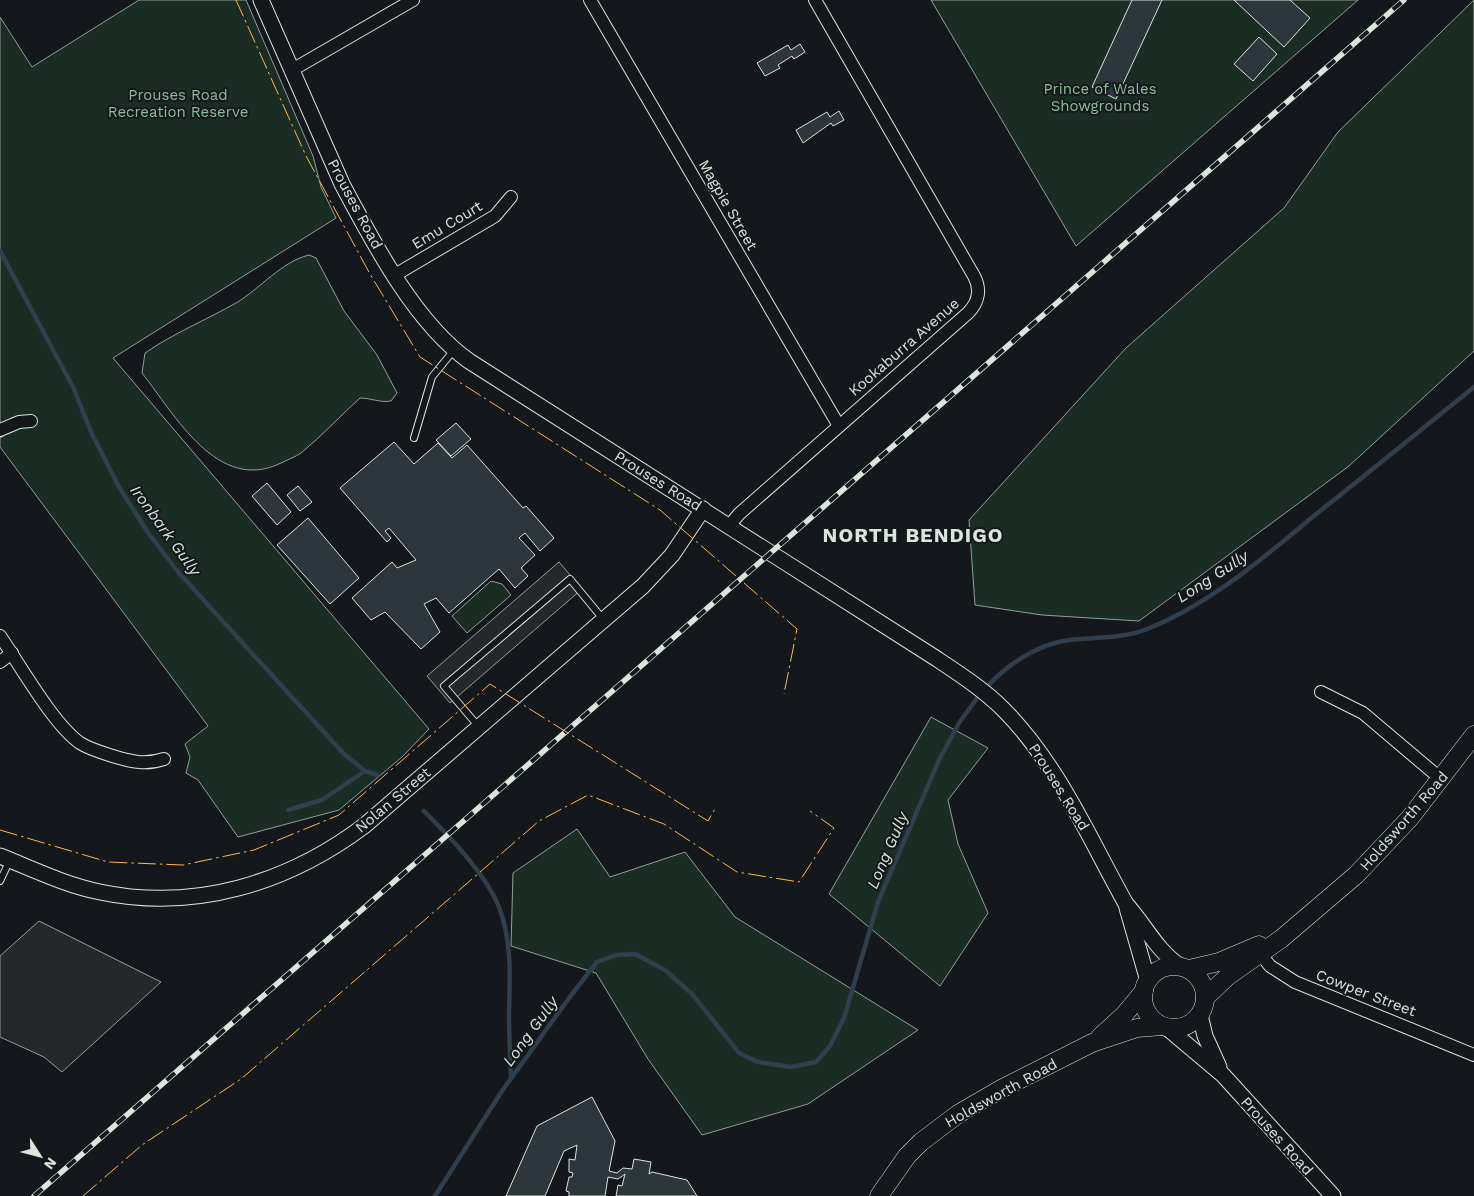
<svg xmlns="http://www.w3.org/2000/svg" width="1474" height="1196" viewBox="0 0 1474 1196" font-family="'Work Sans',sans-serif">
	<style>
		.green { fill: #1a2d24; stroke: #939e99 }
		.parking { fill: #24282b; stroke: #939e99 }
		.lines { fill: none; stroke-linecap: round; stroke-linejoin: round }
		.stream { stroke: #2f3f4d; stroke-width: 4.5 }
		.building { fill: #2c363c; stroke: #d8e6dc }
		.service-casing { stroke: #d8e6dc; stroke-width: 8 }
		.minor-casing { stroke: #d8e6dc; stroke-width: 14 }
		.tertiary-casing { stroke: #d8e6dc; stroke-width: 17 }
		.secondary-casing { stroke: #d8e6dc; stroke-width: 19 }
		.service { stroke: #14181c; stroke-width: 6 }
		.minor { stroke: #14181c; stroke-width: 12 }
		.tertiary { stroke: #14181c; stroke-width: 15 }
		.secondary { stroke: #14181c; stroke-width: 18 }
		.rail-casing { stroke: #d8e6dc; stroke-width: 5.5 }
		.rail { stroke: #14181c; stroke-width: 4; stroke-dasharray: 11; stroke-linecap: butt }
		.power { stroke: #ffb74d; stroke-width: 1; stroke-dasharray: 18 4 2.5 4; stroke-linecap: butt }
		.labels { text-anchor: middle; stroke-width: 4; stroke-linejoin: round; paint-order: stroke }
		.park-label { font-size: 15px; fill: #8ac095; stroke: #14181c }
		.street-label { font-size: 15px; fill: #d8e6dc; stroke: #14181c }
		.water-label { font-size: 16px; font-style: italic; fill: #d8e6dc; stroke: #14181c }
		.district-label { font-size: 20px; font-weight: bold; letter-spacing: 1px; fill: #d8e6dc; stroke: #14181c }
	</style>
	<rect width="100%" height="100%" fill="#14181c"/>
	<!-- green -->
	<g class="green">
		<polygon points="139,0 246,0 313,156 321,187 336,218 113,358 429,729 402,757 339,810 238,837 198,780 186,773 190,757 185,744 208,726 0,447 0,438 4,436 0,430 0,17 32,67"/>
		<polygon points="931,0 1358,0 1076,246"/>
		<polygon points="1474,0 1474,351 1349,466 1139,621 1042,615 975,605 969,520 1126,348 1284,208 1338,132"/>
		<path d="M309 255 316 258 344 311 377 355 397 393 391 401C380 403 371 398 360 398 340 416 322 436 301 453 295 457 287 460 281 463 218 494 175 415 142 373L145 353C174 333 206 320 236 303 261 288 281 262 309 255Z"/>
		<polygon points="491,581 502,584 511,595 467,633 452,616"/>
		<polygon points="931,717 988,748 948,800 958,844 988,913 940,986 829,894"/>
		<polygon points="577,829 610,877 685,852 735,917 918,1030 808,1104 702,1135 648,1059 596,973 511,946 513,873"/>
	</g>
	<!-- parking -->
	<g class="parking">
		<polygon points="559,562 582,589 450,703 427,676"/>
		<polygon points="39,921 161,982 62,1072 44,1057 0,1037 0,956"/>
	</g>
	<g class="lines">
		<!-- stream -->
		<g class="stream">
			<polyline points="0,251 73,387 92,434 119,487 149,534 178,572 343,753 365,771 377,775"/>
			<path d="M986 688C1006 665 1038 644 1069 640 1095 637 1122 639 1147 629 1210 604 1263 558 1315 515 1368 473 1421 430 1474 387"/>
			<polyline points="288,810 322,800 365,771"/>
			<path d="M424 811C449 836 485 873 499 907 512 941 510 977 509 1013 509 1035 510 1056 511 1078"/>
			<polyline points="435,1196 502,1091 569,998 597,962 616,955 635,954 665,970 693,995 739,1053 758,1062 791,1067 816,1062 830,1046 844,1018 878,902 939,760 959,723 980,694"/>
		</g>
	</g>
	<!-- building -->
	<g class="building">
		<polygon points="1132,0 1162,0 1116,99 1092,87"/>
		<polygon points="1234,0 1290,0 1310,18 1284,47"/>
		<polygon points="1259,37 1277,54 1253,81 1234,64"/>
		<polygon points="800,44 805,52 794,59 792,56 778,65 780,68 765,76 757,63 788,45 791,50"/>
		<polygon points="839,111 844,120 833,126 831,123 803,143 796,130 827,112 830,117"/>
		<polygon points="456,423 471,439 451,456 436,440"/>
		<polygon points="394,442 414,464 438,443 452,458 467,445 523,508 526,506 554,538 540,551 525,533 519,538 535,555 521,568 528,576 515,588 499,569 449,613 436,598 424,604 440,632 421,649 385,612 371,620 352,598 392,562 397,568 416,560 389,528 385,531 391,538 387,542 340,488"/>
		<polygon points="267,483 291,512 277,525 252,496"/>
		<polygon points="298,486 312,502 300,511 287,495"/>
		<polygon points="308,518 359,578 330,604 277,545"/>
		<polygon points="592,1097 615,1141 609,1171 617,1173 623,1168 632,1169 634,1159 651,1162 649,1174 652,1172 687,1180 697,1196 616,1196 618,1185 622,1186 625,1174 618,1179 608,1177 605,1196 569,1196 569,1192 566,1191 569,1177 572,1177 573,1173 569,1172 569,1159 575,1160 577,1145 564,1151 545,1196 506,1196 537,1126"/>
	</g>
	<g class="lines">
		<defs>
			<g id="service">
				<polyline points="414,438 432,377 454,350"/>
				<polyline points="479,727 444,686 570,579 603,619"/>
				<polyline points="0,881 10,860"/>
			</g>
			<g id="minor">
				<polyline points="590,0 839,426"/>
				<polyline points="292,70 413,0"/>
				<polyline points="395,275 495,216 511,197"/>
				<polyline points="0,430 19,422 31,421"/>
				<path d="M729 526 739 514 968 313C979 302 981 289 974 276L815 0"/>
				<path d="M0 636C20 665 53 724 80 743 91 750 104 753 116 757 133 762 146 765 164 759"/>
				<polyline points="0,662 12,653"/>
				<polyline points="1321,692 1363,713 1441,779"/>
				<polyline points="1255,947 1270,966 1295,982 1474,1055"/>
			</g>
			<g id="tertiary">
				<path d="M261 0 342 184C373 242 415 323 469 361L934 657C958 673 983 689 1003 709 1058 764 1089 838 1126 904 1145 925 1157 951 1180 966"/>
				<path d="M0 856C33 869 65 885 100 892 195 912 288 883 364 826L643 586 672 555 703 509"/>
				<polyline points="1127,908 1148,981"/>
				<polyline points="1200,1015 1205,1036 1219,1067"/>
				<polyline points="1166,1027 1223,1075 1333,1196"/>
			</g>
			<g id="secondary">
				<circle cx="1174" cy="997" r="31"/>
				<polyline points="1189,969 1219,962 1259,945"/>
				<polyline points="1205,998 1228,976 1281,939 1356,875 1410,818 1474,735"/>
				<polyline points="1100,1037 1124,1015 1144,991"/>
				<polyline points="879,1196 907,1156 921,1142 958,1114 1001,1089 1092,1043 1137,1028 1162,1026"/>
			</g>
		</defs>
		<!-- service casing -->
		<use href="#service" class="service-casing"/>
		<!-- minor casing -->
		<use href="#minor" class="minor-casing"/>
		<!-- tertiary casing -->
		<use href="#tertiary" class="tertiary-casing"/>
		<!-- secondary casing -->
		<use href="#secondary" class="secondary-casing"/>
		<!-- service -->
		<use href="#service" class="service"/>
		<!-- minor -->
		<use href="#minor" class="minor"/>
		<!-- tertiary -->
		<use href="#tertiary" class="tertiary"/>
		<!-- secondary -->
		<use href="#secondary" class="secondary"/>
		<defs>
			<polyline id="rail" points="34,1196 1404,0"/>
		</defs>
		<!-- rail casing -->
		<use href="#rail" class="rail-casing"/>
		<!-- rail -->
		<use href="#rail" class="rail"/>
		<!-- power -->
		<g class="power">
			<polyline points="236,0 306,156 370,274 420,357 660,510 797,629 784,694"/>
			<polyline points="0,830 108,862 183,865 254,850 339,815 490,684 708,821 716,807"/>
			<polyline points="83,1196 142,1145 241,1079 539,821 588,795 664,824 737,872 799,882 834,828 810,811"/>
		</g>
	</g>
	<g class="labels">
		<!-- park labels -->
		<g class="park-label">
			<text x="1100" y="94">Prince of Wales<tspan x="1100" dy="17">Showgrounds</tspan></text>
			<text x="178" y="100">Prouses Road<tspan x="178" dy="17">Recreation Reserve</tspan></text>
		</g>
		<!-- street labels -->
		<g class="street-label">
			<text transform="translate(355 204) rotate(62)" y="5">Prouses Road</text>
			<text transform="translate(728 205) rotate(60)" y="5">Magpie Street</text>
			<text transform="translate(447 225) rotate(-31)" y="5">Emu Court</text>
			<text transform="translate(904 347) rotate(-41)" y="5">Kookaburra Avenue</text>
			<text transform="translate(658 481) rotate(32)" y="5">Prouses Road</text>
			<text transform="translate(1059 787) rotate(58)" y="5">Prouses Road</text>
			<text transform="translate(393 800) rotate(-40)" y="5">Nolan Street</text>
			<text transform="translate(1404 821) rotate(-49)" y="5">Holdsworth Road</text>
			<text transform="translate(1366 993) rotate(21)" y="5">Cowper Street</text>
			<text transform="translate(1001 1093) rotate(-29)" y="5">Holdsworth Road</text>
			<text transform="translate(1277 1136) rotate(48)" y="5">Prouses Road</text>
		</g>
		<!-- water labels -->
		<g class="water-label">
			<text transform="translate(166 530) rotate(54)" y="6">Ironbark Gully</text>
			<text transform="translate(1212 576) rotate(-33)" y="6">Long Gully</text>
			<text transform="translate(887 850) rotate(-67)" y="6">Long Gully</text>
			<text transform="translate(530 1031) rotate(-54)" y="6">Long Gully</text>
		</g>
		<!-- district labels -->
		<g class="district-label">
			<text x="913" y="542">NORTH BENDIGO</text>
		</g>
	</g>
	<!-- north arrow -->
	<g transform="translate(40 1156) rotate(126)" stroke="#14181c" stroke-width="4" paint-order="stroke">
	<path d="M0-4L9 19L0 12L-9 19Z" fill="#d8e6dc"/>
	<text y="-8" font-size="14" font-weight="bold" text-anchor="middle" fill="#d8e6dc">N</text>
	</g>
</svg>
